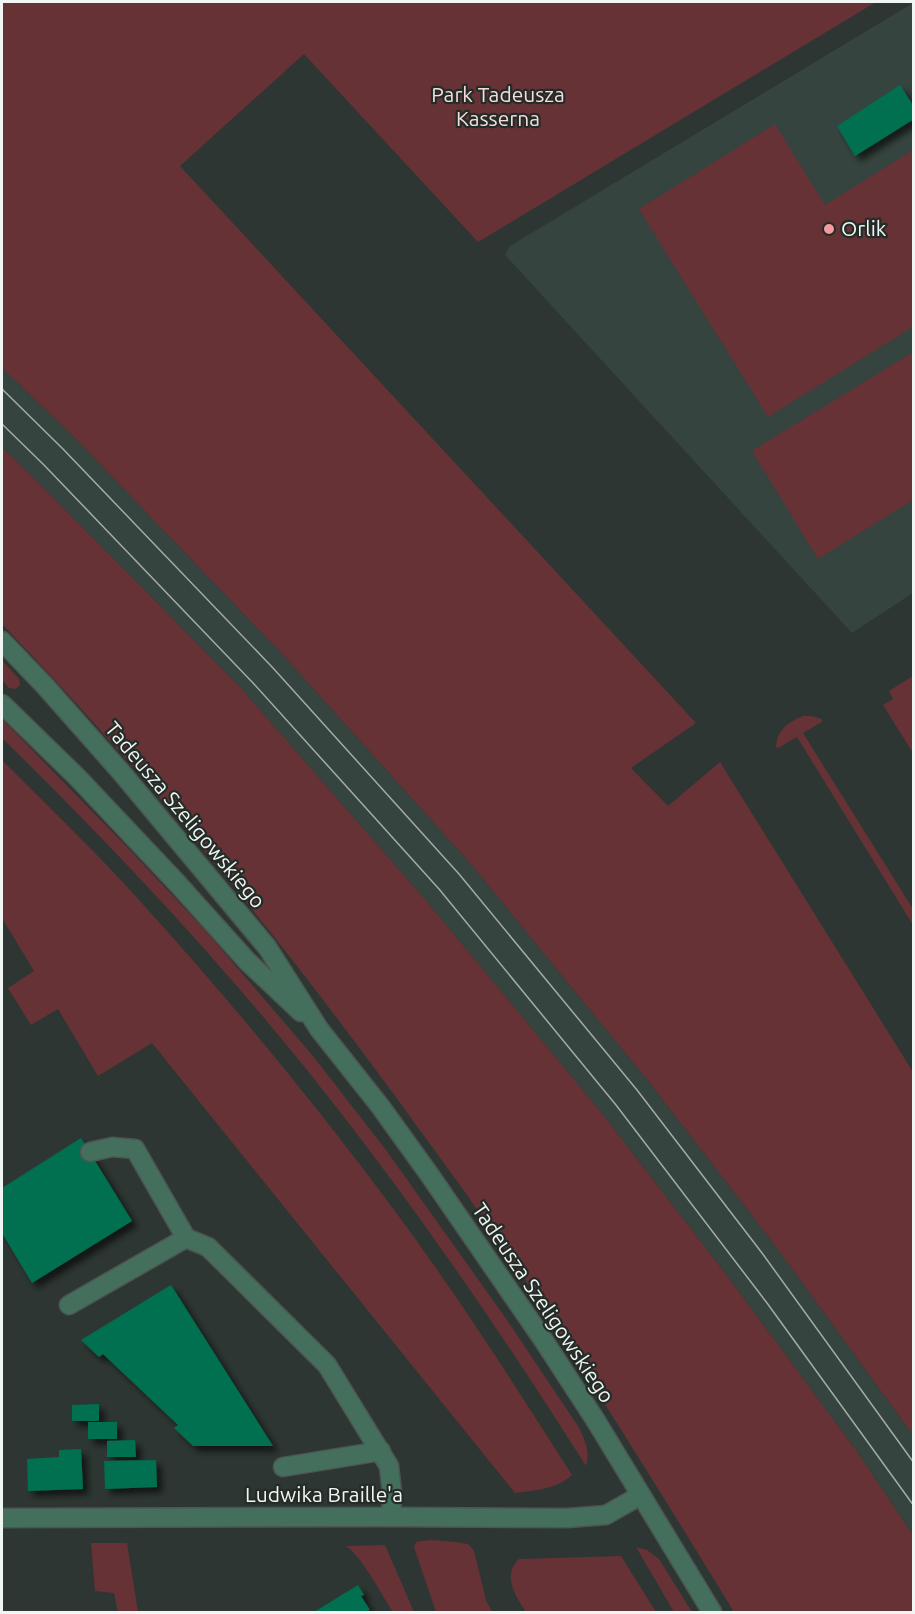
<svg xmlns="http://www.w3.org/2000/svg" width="915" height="1614" viewBox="0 0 915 1614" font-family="Ubuntu,sans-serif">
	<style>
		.built { fill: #35443e }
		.green { fill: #663236 }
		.building { fill: #016f51; filter: url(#shadow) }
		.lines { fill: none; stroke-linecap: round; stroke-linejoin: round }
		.minor-casing { stroke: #4c5551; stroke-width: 21 }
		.minor { stroke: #446f5d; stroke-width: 18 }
		.tram { stroke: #a4aba8; stroke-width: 1.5 }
		.poi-dot { fill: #f49aa0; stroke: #242c28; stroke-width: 2 }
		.labels { text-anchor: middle; stroke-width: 4.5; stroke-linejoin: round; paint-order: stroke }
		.park-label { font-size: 21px; fill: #f8dcdd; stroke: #242c28 }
		.poi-label { font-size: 21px; fill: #f0f6f3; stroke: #242c28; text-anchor: start }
		.street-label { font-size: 21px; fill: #f0f6f3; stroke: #242c28 }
	</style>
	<defs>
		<filter id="shadow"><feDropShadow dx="5.5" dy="5.5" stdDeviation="3" flood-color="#0009"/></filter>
	</defs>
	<rect width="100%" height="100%" fill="#2d3632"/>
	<!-- built -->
	<g class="built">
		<polygon points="913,3 913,593 852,633 505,255 510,246"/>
		<polygon points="2,368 73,436 284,656 470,863 649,1082 774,1244 913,1435 913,1535 856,1450 728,1277 601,1112 423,897 240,687 30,474 2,447"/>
	</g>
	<!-- green -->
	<g class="green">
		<polygon points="2,2 876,2 478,242 304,54 180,166 696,723 631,768 668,806 720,762 913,1072 913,1435 774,1244 649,1082 470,863 284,656 73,436 2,368"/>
		<polygon points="775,124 825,205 913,150 914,326 768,417 639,209"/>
		<polygon points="913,352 913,500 818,559 752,451"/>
		<path d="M2 447 30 474 240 687 423 897 601 1112 728 1277 856 1450 913 1535V1612H734C663 1496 591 1380 516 1266 484 1218 450 1171 416 1125 289 949 152 780 2 624Z"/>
		<polygon points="2,660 19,679 20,685 15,689 9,688 2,680"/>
		<polygon points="913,676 913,753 883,705 893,699 889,691"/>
		<path d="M803 716H811L822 719V722L803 733 913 909V925L797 737 778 748 776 747C777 730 788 722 803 716Z"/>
		<path d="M2 719 129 849 205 930 313 1056 386 1150 507 1320 580 1429C586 1444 590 1451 586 1466 500 1330 408 1196 307 1070 213 953 109 843 2 738Z"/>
		<path d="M2 760C48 806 96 852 140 901 229 999 313 1101 392 1207 456 1293 514 1384 572 1475 555 1490 536 1490 515 1493L152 1043 98 1076 58 1009 31 1025 8 988 34 971 2 918Z"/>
		<polygon points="430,1540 455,1542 468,1544 474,1551 486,1600 492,1612 436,1612 414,1547 416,1542"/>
		<polygon points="91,1543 127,1543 138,1612 118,1612 114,1593 95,1591"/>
		<path d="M385 1545 414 1612H393C381 1594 363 1558 346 1546Z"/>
		<polygon points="636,1547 647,1550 659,1559 692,1612 674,1612"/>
		<path d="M621 1556 656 1612H526C515 1596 502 1575 519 1559Z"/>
	</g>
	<!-- building -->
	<g class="building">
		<polygon points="900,85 914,107 914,119 855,156 837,126"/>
		<polygon points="81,1138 132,1221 32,1283 2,1233 2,1188"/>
		<polygon points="171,1285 273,1446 193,1446 174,1428 178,1425 103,1354 99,1357 81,1340"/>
		<polygon points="99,1404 99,1421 72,1421 72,1405"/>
		<rect x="88" y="1422" width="29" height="17"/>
		<polygon points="135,1440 136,1457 107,1457 107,1441"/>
		<polygon points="81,1449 83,1489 28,1491 27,1459 59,1457 59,1450"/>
		<polygon points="156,1460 157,1487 105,1489 104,1461"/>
		<polygon points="358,1585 364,1595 361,1596 370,1610 367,1611 368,1612 314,1612"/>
	</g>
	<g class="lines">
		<defs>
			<g id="minor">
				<polyline points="2,641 46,687 121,772 267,947 319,1029 380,1106 429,1174 544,1341 596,1421 712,1612"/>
				<polyline points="2,704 77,777 177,883 247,961 301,1012"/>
				<polyline points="90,1152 112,1147 135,1149 186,1238"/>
				<polyline points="69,1305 186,1238 208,1247 327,1365 389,1466 392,1493 391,1517"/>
				<polyline points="283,1467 381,1451"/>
				<polyline points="2,1518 391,1517 568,1518 606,1515 641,1495"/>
			</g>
		</defs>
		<!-- minor casing -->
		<use href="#minor" class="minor-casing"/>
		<!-- minor -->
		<use href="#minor" class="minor"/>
		<!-- tram -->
		<g class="tram">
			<polyline points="2,389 63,449 273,668 459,874 637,1090 762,1253 914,1463"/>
			<polyline points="2,424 44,465 254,684 439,889 616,1105 767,1303 914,1506"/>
		</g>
	</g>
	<!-- markers -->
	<circle class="poi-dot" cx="829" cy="229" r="6"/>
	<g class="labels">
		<!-- park labels -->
		<g class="park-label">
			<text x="498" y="102">Park Tadeusza<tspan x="498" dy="24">Kasserna</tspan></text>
		</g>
		<!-- poi labels -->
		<g class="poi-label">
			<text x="841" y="236">Orlik</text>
		</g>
		<!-- street labels -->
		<g class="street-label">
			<text transform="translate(185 815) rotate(50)" y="7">Tadeusza Szeligowskiego</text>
			<text transform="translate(543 1303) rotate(56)" y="7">Tadeusza Szeligowskiego</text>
			<text x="324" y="1502">Ludwika Braille'a</text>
		</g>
	</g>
	<!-- border -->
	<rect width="915" height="1614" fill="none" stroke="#f0f6f3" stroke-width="6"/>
</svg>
